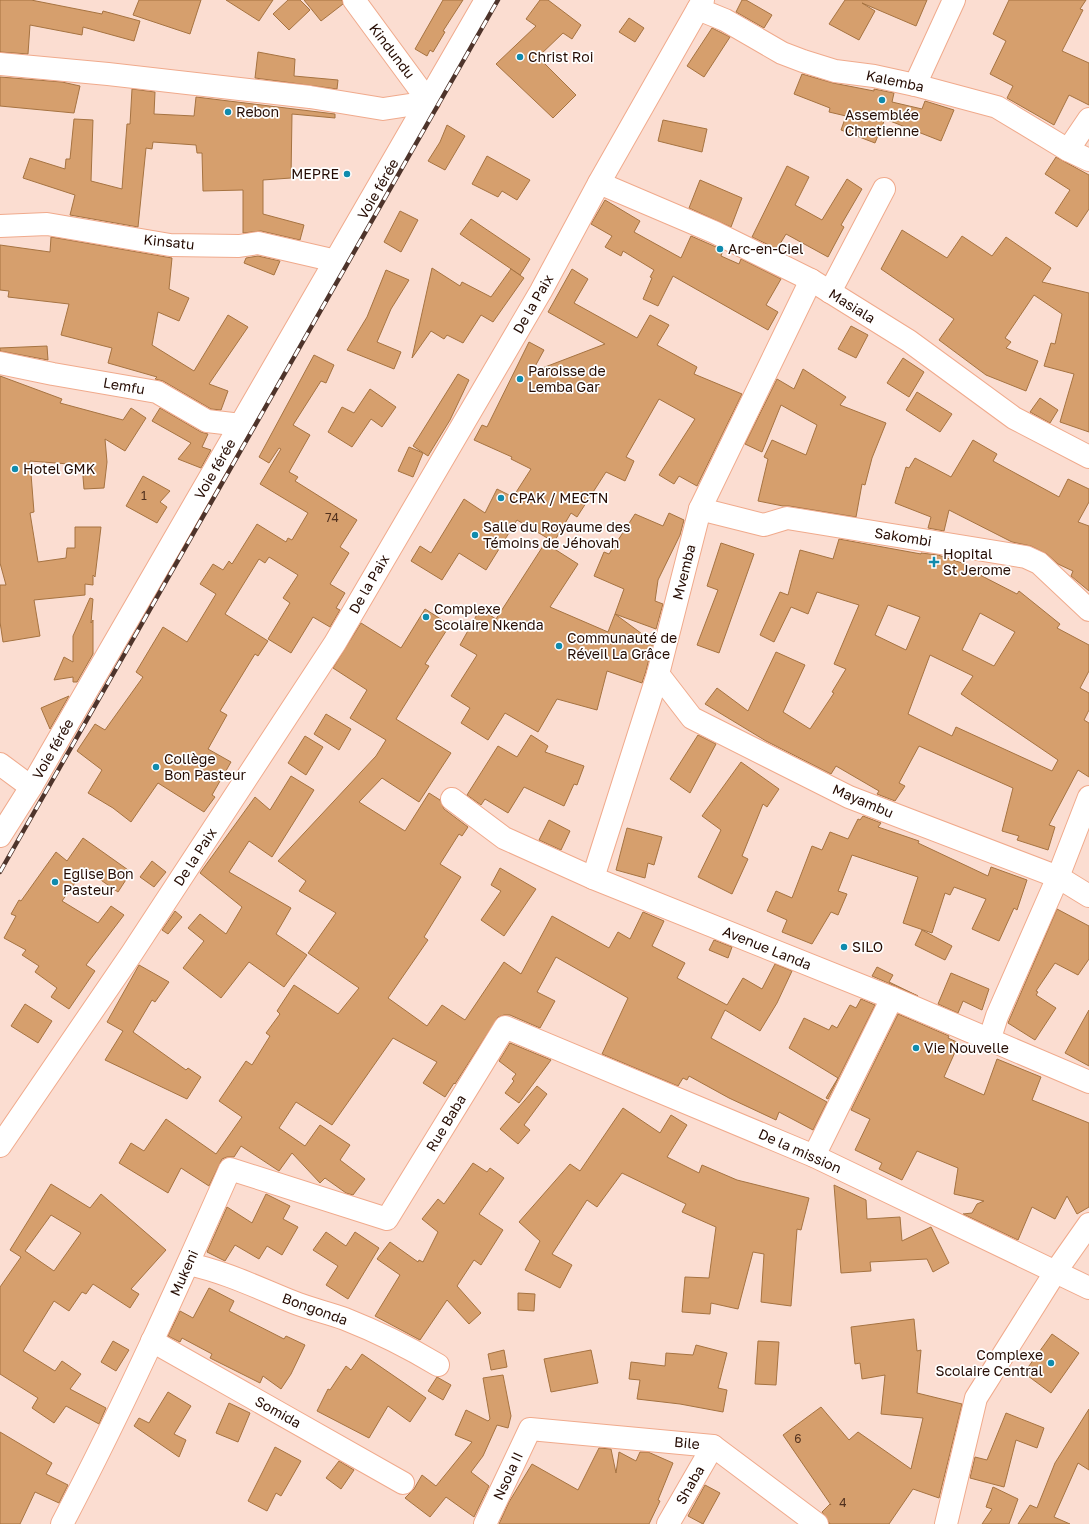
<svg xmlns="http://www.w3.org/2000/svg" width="1089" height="1524" viewBox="0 0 1089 1524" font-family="'Golos Text',sans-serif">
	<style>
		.building { fill: #d69f6d; stroke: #a67341; fill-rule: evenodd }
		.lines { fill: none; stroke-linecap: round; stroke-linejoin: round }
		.minor-casing { stroke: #f0aa8c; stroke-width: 24 }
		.minor { stroke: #fff; stroke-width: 22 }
		.rail-casing { stroke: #4e342b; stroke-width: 4.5 }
		.rail { stroke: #fff; stroke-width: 3; stroke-dasharray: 9; stroke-linecap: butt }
		.poi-dot { fill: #108bad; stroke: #fff; stroke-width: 1.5 }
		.labels { text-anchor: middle; stroke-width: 3.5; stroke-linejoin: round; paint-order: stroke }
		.number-label { font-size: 12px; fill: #51311e }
		.street-label { font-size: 14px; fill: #250c03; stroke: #fff }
		.poi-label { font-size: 14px; fill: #250c03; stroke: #fff; text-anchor: start }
	</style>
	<rect width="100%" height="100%" fill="#fbddd1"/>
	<!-- building -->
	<g class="building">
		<polygon points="0,0 31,0 102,14 103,11 140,21 134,41 83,27 82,35 30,25 28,54 0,52"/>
		<polygon points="139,0 201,0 190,34 133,15"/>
		<polygon points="226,0 273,0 259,21"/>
		<polygon points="288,0 300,0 310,10 289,30 273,14"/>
		<polygon points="304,0 342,0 343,4 321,21"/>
		<polygon points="443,0 463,0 443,31 445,32 433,52 430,50 427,56 415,49"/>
		<polygon points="540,0 548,0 581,25 572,39 563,33 538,57 576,95 553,118 496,64 536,26 526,19"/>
		<polygon points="742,0 746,0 772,15 764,28 736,12"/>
		<polygon points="845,0 927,0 916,26 862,3 875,11 859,40 829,24"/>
		<polygon points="1009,0 1086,0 1080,9 1083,10 1062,51 1089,63 1089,105 1069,95 1054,125 1007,98 1013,86 990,74 1006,41 993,34"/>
		<polygon points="629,18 644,28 635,42 619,32"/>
		<polygon points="712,28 730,37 704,77 687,66"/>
		<polygon points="258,52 295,59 294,76 338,80 337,89 255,78"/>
		<polygon points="802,74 833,83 874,91 874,89 894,93 892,102 922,109 925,101 954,110 941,141 885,119 875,143 841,130 846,116 829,112 830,108 794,94"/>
		<polygon points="0,77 62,82 80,86 74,113 0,106"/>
		<polygon points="132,89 155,92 154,114 194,116 196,97 335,114 335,118 292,114 291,178 263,180 263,214 304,225 300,240 261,231 243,233 243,190 203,191 202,153 197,153 196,145 153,142 152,149 146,148 138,227 70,215 75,195 23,178 30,158 65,169 66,159 70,159 74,119 93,120 91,181 122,189 127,124 130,124"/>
		<polygon points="663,120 707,129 702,152 658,141"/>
		<polygon points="447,125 465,136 445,170 428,161 440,142"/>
		<polygon points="487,156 530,180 517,200 502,191 498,197 472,184"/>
		<polygon points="1056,157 1089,175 1089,209 1077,227 1055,213 1070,190 1045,174"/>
		<polygon points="787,166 809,177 795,205 822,220 847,179 862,189 841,225 844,227 828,257 786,234 777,249 752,237"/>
		<polygon points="700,180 742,198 731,227 689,208"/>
		<polygon points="605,200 640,221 634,232 681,258 691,236 723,250 721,256 739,264 741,259 781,279 766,305 778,312 768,330 673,276 658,306 643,299 652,278 650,277 654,270 623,251 621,256 605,247 612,236 591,224"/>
		<polygon points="400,211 418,220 401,252 384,242"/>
		<polygon points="471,219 530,259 520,275 460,234"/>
		<polygon points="902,230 947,258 962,236 992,256 1006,237 1051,268 1042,282 1089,293 1089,432 1060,422 1074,374 1044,366 1051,343 1055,344 1062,314 1034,295 1005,338 1011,342 1006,348 1038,361 1026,391 986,375 939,340 954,319 881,269"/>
		<polygon points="51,237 172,258 169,289 189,298 179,321 158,312 152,345 194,371 228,315 248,327 209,384 228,391 221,410 211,409 163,381 155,379 157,377 108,363 112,348 61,335 69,304 8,297 9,291 0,290 0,245 50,252"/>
		<polygon points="258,256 280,261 274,275 244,263 246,258"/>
		<polygon points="432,268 460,286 462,282 491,297 511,269 524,278 493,322 481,315 463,343 447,335 444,339 431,331 412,358"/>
		<polygon points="572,269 588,279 574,303 637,338 650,315 669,325 657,345 697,367 694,374 742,394 697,486 679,476 674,484 659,475 695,419 659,399 626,457 634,461 625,481 606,472 577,517 571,513 554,542 517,520 486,570 459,553 442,580 411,561 420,546 431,553 464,499 485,513 497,489 513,497 531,469 511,459 512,457 474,440 482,425 487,427 529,342 544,350 532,372 605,344 548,312"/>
		<polygon points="386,270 409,280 391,309 377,342 401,352 394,369 347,350 367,317"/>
		<polygon points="851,326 868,335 856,358 838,349"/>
		<polygon points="47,346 48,360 0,351 0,348"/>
		<polygon points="314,355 334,365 326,383 321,381 293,425 310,435 289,472 298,477 295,481 357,520 340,547 349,553 330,584 345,593 336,608 340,610 330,627 313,617 291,653 268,639 290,603 283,598 298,575 269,557 265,563 259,559 225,614 268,641 258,656 255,654 220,711 227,715 208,749 231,762 212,795 215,797 204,812 158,783 131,822 113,808 88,793 102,770 77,751 95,724 105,730 143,677 136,672 163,627 187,642 216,594 200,584 213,564 223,570 229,561 232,564 257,524 286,542 288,538 292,540 308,513 260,484 281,449 279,448 269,463 259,457"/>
		<polygon points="903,358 924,372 909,397 887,383"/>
		<polygon points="803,369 846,397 840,405 886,423 872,458 865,485 862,484 856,517 789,506 783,506 758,501 768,459 764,457 772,440 806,455 817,425 781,405 762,452 745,444 777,379 794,389"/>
		<polygon points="458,374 469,380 450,420 428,456 413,446"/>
		<polygon points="0,376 62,399 60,403 123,420 131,408 146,418 125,451 105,439 107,462 104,488 84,489 82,465 30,461 34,512 30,513 38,562 66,558 67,548 75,548 75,527 101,527 95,577 93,575 93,585 85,584 85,595 34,600 40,636 3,642 0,622 0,585 6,585 0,563"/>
		<polygon points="370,389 396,407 382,427 371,419 352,447 328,432 342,407 354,413"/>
		<polygon points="917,392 952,414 940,432 906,410"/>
		<polygon points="1040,398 1058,410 1050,423 1030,412"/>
		<polygon points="160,408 201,432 208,434 202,447 211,450 201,468 178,459 191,443 152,421"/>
		<polygon points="973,440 997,454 993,461 1059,497 1068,479 1089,489 1089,502 1078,522 1089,526 1089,591 1071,576 1073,571 1058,564 1047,554 1031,546 1012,542 949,510 944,531 928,528 931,517 895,503 906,467 909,468 915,458 951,477"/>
		<polygon points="409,447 423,453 413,477 398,471"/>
		<polygon points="143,476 170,491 160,502 167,507 157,523 126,506"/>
		<polygon points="669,513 684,520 680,535 658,580 655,601 663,604 656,629 615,614 624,589 594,576 604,552 609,554 635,514 663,526"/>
		<path d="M839 539 921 554V553L938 555 962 563 981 572 980 575 1017 594 1019 591 1060 624 1057 628 1089 645V671L1080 688 1089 693V710L1084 720 1089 723V777L1078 770 1049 825 1055 827 1048 850 1017 840 1019 836 1002 831 1013 788 919 746 899 783 905 786 895 801 877 794 879 791 836 766 831 774 766 741 705 704 717 688 748 711 776 652 805 665 783 712 810 729 834 693 832 692 846 669 834 664 859 605 817 592 808 614 791 607 774 642 760 635 780 592 788 595 800 550 833 559ZM888 605 920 617 906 650 875 635ZM980 613 1015 632 994 666 962 650ZM930 655 973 676 961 694 1058 760 1052 771 956 727 952 736 908 714Z"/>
		<polygon points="545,543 578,564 550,607 608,632 615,614 653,642 646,671 642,683 607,671 597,710 557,699 538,732 505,713 488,740 461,723 470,708 451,696 477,655 460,645 480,609 496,619"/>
		<polygon points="721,543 754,554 719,653 697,645 718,590 707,586"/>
		<polygon points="90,598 93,599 91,623 93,620 93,654 77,682 73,682 73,677 54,680 64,657 73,662 73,636"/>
		<polygon points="425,609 450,625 425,664 429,666 396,719 451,753 419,802 382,778 359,802 405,831 429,793 440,800 444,809 468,827 462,836 459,834 440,864 461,877 424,937 428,940 388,998 427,1026 442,1005 465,1020 504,962 521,974 552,916 609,948 618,932 630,939 643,912 664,921 652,946 685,963 677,978 727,1005 743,978 762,989 775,964 792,971 777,1003 760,1031 725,1010 711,1038 827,1102 813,1130 779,1112 776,1120 729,1098 689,1076 687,1080 683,1078 678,1086 602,1054 628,998 556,957 537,992 555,1001 540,1028 510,1015 504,1015 498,1017 455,1084 454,1083 445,1097 423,1083 437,1062 393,1038 332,1125 296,1102 279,1128 305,1146 320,1125 350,1145 340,1160 365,1179 353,1195 346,1193 325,1178 320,1183 292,1153 279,1171 241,1146 234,1157 227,1157 222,1159 209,1186 181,1168 168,1193 119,1163 131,1143 144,1151 166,1119 216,1154 242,1117 219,1101 246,1061 252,1065 270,1036 266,1033 280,1014 277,1011 294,985 338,1014 359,988 308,953 336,913 299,891 306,881 278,861 376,756 386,740 350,718 367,690 333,668 361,623 401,648"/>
		<polygon points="69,696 50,729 41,708"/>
		<polygon points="326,714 351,729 339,750 314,734"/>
		<polygon points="531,735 548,746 545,752 584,766 577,785 574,784 564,806 524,787 508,813 485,799 481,805 467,795 498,746 517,757"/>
		<polygon points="698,735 716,744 690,793 670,779"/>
		<polygon points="305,736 323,747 306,775 288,763"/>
		<polygon points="741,762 779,789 767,807 763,804 742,856 748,859 732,894 698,877 721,830 702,816"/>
		<polygon points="291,776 314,790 272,857 249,841 229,872 291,908 276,934 307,955 284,987 249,962 221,998 183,968 204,941 188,928 200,914 226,934 242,907 200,873 255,797 270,810"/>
		<polygon points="863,816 881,823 878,827 919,841 918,843 988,876 991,867 1027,880 1017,910 1014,908 999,941 972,929 986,899 954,887 950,895 945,893 932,933 903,923 918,877 852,855 838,891 847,894 838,915 831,912 812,944 782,932 787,920 767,911 776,891 792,898 812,846 822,850 830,832 848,839 858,819 860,820"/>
		<polygon points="549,820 570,831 561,850 539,840"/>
		<polygon points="627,828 662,837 654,865 648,863 645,878 616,870"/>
		<polygon points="83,838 131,872 118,892 85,869 62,901 98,923 111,906 124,915 86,965 95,971 69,1009 51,997 57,988 35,972 39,966 22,955 26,950 4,938 16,916 11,914 19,900 21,901 56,852 67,861"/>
		<polygon points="152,861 166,872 154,887 140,877"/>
		<polygon points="500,868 536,889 504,936 481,920 501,891 491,885"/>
		<polygon points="1057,909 1089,926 1089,959 1078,975 1055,963 1036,991 1038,992 1036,995 1056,1008 1035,1040 1008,1023"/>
		<polygon points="175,911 182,917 168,934 162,930"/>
		<polygon points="922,930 952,946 945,960 915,945"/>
		<polygon points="714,940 732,947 728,958 709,950"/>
		<polygon points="139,965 169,982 155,1002 152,1000 133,1032 186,1070 188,1068 201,1077 187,1099 105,1060 123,1031 107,1022"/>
		<polygon points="877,967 893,975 889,982 918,996 872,976"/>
		<polygon points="951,973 989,989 982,1010 963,1001 958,1013 938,1004"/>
		<polygon points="861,999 875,1005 828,1099 826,1098 838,1078 789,1048 804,1018 829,1030 832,1025 837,1028 850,1005 856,1008"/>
		<polygon points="25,1004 52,1021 38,1043 11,1026"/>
		<polygon points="1089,1010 1089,1066 1065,1053"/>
		<polygon points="898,1014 949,1036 948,1038 959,1043 944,1077 984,1095 997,1059 1041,1077 1032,1100 1089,1123 1089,1207 1077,1214 1067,1196 1055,1219 1032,1207 1018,1240 963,1214 972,1213 977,1204 984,1201 954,1194 958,1168 917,1151 902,1180 879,1169 882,1163 855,1150 870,1119 851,1110"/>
		<polygon points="510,1043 551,1060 519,1103 505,1093 514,1081 512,1079 516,1074 499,1061"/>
		<polygon points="537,1086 547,1094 524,1125 530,1130 518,1144 500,1129"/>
		<polygon points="623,1108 660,1133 671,1115 687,1125 667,1157 699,1173 702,1165 737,1180 809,1198 801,1230 797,1229 791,1306 761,1302 764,1254 753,1252 738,1309 711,1303 710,1314 682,1312 685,1277 709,1278 716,1227 682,1212 686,1204 622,1173 597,1207 587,1200 552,1254 572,1265 560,1288 525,1270 540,1241 519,1222 570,1164 580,1171"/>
		<polygon points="473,1163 487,1172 490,1168 504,1178 479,1214 503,1230 481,1265 474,1260 457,1286 481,1313 469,1324 447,1300 420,1340 375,1316 400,1275 377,1259 390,1242 418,1262 419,1260 423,1262 438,1232 422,1219 438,1199 444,1204"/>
		<path d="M51 1184 90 1208 101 1194 166 1250 131 1289 139 1294 130 1308 93 1284 86 1294 82 1292 69 1311 54 1301 23 1351 55 1371 62 1361 81 1374 70 1389 106 1408 99 1424 66 1406 54 1423 32 1408 38 1398 0 1374V1287L21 1257 10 1250ZM51 1215 81 1233 54 1271 25 1251Z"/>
		<polygon points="834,1185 866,1200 867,1219 900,1217 902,1241 931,1227 949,1263 933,1272 927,1259 870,1262 871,1271 841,1273"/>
		<polygon points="266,1194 290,1206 283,1219 298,1227 282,1255 267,1246 259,1259 235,1245 225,1261 207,1252 227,1207 252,1223"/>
		<polygon points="326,1232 346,1246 355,1232 379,1248 348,1299 326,1285 338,1266 313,1250"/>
		<polygon points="209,1288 234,1301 229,1311 284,1339 286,1336 305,1345 291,1374 281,1389 263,1376 260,1383 210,1358 212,1354 182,1338 180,1342 168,1336 180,1311 193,1318"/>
		<polygon points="518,1293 535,1294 534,1311 518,1310"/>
		<polygon points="914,1319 917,1351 921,1350 917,1393 962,1404 939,1498 913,1489 889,1524 830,1524 822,1512 830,1504 831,1505 783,1435 821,1407 849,1440 858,1432 911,1469 923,1418 881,1414 885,1375 862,1379 860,1363 855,1364 851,1327"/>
		<polygon points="1052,1334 1079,1353 1051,1393 1024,1373"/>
		<polygon points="113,1341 129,1350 116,1371 101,1362"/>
		<polygon points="758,1341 779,1342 776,1385 755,1384"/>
		<polygon points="696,1345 727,1353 718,1388 727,1390 723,1412 680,1404 637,1399 640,1380 629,1379 631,1362 665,1366 666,1353 693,1355"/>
		<polygon points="504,1350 507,1367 491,1370 488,1354"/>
		<polygon points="591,1350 598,1383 551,1392 544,1359"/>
		<polygon points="362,1354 426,1398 410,1422 388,1406 369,1438 317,1411 328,1389 330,1390 346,1366 351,1370"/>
		<polygon points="503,1375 511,1416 508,1428 497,1425 483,1456 471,1472 489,1486 474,1517 446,1497 430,1517 405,1498 414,1489 422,1475 436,1486 472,1442 455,1435 466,1410 488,1421 490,1419 483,1378"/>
		<polygon points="437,1377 451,1385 443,1400 428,1391"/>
		<polygon points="168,1392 191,1406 174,1434 186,1440 179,1457 134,1426 139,1418 149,1423"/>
		<polygon points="229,1403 250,1413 238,1442 216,1433"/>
		<polygon points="1089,1409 1089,1470 1078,1463 1054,1517 1070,1524 1018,1524 1030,1505 1037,1508 1055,1463"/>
		<polygon points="1006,1413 1044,1428 1037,1448 1016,1440 1004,1487 970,1478 975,1457 987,1460"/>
		<polygon points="0,1432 52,1463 46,1474 68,1485 59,1503 35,1492 20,1524 0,1524"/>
		<polygon points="275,1447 301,1461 281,1496 276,1493 267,1511 248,1501"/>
		<polygon points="599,1448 611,1449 616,1473 619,1452 636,1461 640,1452 648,1452 673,1463 658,1500 660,1501 649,1524 499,1524 509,1502 532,1464 578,1490"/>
		<polygon points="339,1461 354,1470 341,1489 326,1478"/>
		<polygon points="705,1485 720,1493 703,1524 688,1516"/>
		<polygon points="993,1487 1018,1499 1009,1524 982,1524 992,1509 986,1507"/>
	</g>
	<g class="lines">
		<defs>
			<g id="minor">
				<polyline points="354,0 429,102"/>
				<polyline points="698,9 725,20 782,53 803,61 835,71 874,76 915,85 997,107 1068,150 1089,160"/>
				<polyline points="0,64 108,74 310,97 383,109 429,102"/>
				<polyline points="915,85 954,0"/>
				<polyline points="1068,150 1089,119"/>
				<polyline points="599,183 714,232 811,280 909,341 1014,418 1089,457"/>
				<polyline points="0,226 47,224 170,245 239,246 258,243 336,261"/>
				<polyline points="830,292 884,189"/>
				<polyline points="0,363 53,374 157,392 207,421 241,425"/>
				<polyline points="700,509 764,525 787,518 1026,557 1039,563 1089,610"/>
				<polyline points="658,674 692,718 849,797 1058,877 1089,896"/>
				<polyline points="0,764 31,787"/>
				<polyline points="452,799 504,838 593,878 892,998 1089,1082"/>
				<polyline points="0,836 31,787 486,0"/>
				<polyline points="593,878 658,674 700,509 811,280"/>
				<polyline points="989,1041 997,1016 1058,877 1089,797"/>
				<polyline points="0,1146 132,953 335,643 541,291 599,183 703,0"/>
				<polyline points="814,1156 892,998"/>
				<path d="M188 1264C226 1272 258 1288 293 1302 310 1309 329 1313 345 1319 378 1332 408 1347 438 1365"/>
				<polyline points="152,1341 403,1483"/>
				<path d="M62 1524C123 1408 177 1289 230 1169L387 1219 505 1027 814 1156 1089 1288"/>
				<polyline points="485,1524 530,1429 713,1446 817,1524"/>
				<polyline points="668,1524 713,1446"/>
				<polyline points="946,1524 976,1398 1056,1271 1089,1224"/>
			</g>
		</defs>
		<!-- minor casing -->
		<use href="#minor" class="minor-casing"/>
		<!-- minor -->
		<use href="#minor" class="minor"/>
		<defs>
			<polyline id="rail" points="0,872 498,0"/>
		</defs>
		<!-- rail casing -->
		<use href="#rail" class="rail-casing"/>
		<!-- rail -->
		<use href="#rail" class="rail"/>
	</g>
	<!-- markers -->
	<g class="poi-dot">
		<circle cx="520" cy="57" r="4"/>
		<circle cx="882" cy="100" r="4"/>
		<circle cx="228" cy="112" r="4"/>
		<circle cx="347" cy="174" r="4"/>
		<circle cx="720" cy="249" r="4"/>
		<circle cx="520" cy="379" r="4"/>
		<circle cx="15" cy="469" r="4"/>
		<circle cx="501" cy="498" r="4"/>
		<circle cx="475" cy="535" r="4"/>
		<path d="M932 556h4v4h4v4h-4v4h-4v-4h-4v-4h4z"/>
		<circle cx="426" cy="617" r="4"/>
		<circle cx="559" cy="646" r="4"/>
		<circle cx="156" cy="767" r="4"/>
		<circle cx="55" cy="882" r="4"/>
		<circle cx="844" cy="947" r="4"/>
		<circle cx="916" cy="1048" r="4"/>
		<circle cx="1051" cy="1363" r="4"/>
	</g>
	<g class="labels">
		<!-- number labels -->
		<g class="number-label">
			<text x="144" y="500">1</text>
			<text x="332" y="522">74</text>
			<text x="798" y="1443">6</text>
			<text x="843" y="1507">4</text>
		</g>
		<!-- street labels -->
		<g class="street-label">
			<text transform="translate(392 51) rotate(53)" y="5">Kindundu</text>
			<text transform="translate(895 81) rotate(12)" y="5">Kalemba</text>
			<text transform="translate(378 189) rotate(-60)" y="5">Voie férée</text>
			<text transform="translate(169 242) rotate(6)" y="5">Kinsatu</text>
			<text transform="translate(533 304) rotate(-60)" y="5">De la Paix</text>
			<text transform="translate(852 306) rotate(32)" y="5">Masiala</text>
			<text transform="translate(124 386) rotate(10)" y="5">Lemfu</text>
			<text transform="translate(215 469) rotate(-60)" y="5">Voie férée</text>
			<text transform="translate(903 537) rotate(9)" y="5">Sakombi</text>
			<text transform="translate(684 572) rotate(-76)" y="5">Mvemba</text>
			<text transform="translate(369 584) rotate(-60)" y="5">De la Paix</text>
			<text transform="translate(53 749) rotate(-60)" y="5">Voie férée</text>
			<text transform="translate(863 801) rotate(23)" y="5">Mayambu</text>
			<text transform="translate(195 857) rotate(-57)" y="5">De la Paix</text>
			<text transform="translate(767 948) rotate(22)" y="5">Avenue Landa</text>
			<text transform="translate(446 1123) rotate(-59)" y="5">Rue Baba</text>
			<text transform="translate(800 1151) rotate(24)" y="5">De la mission</text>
			<text transform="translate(184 1273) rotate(-66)" y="5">Mukeni</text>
			<text transform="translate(315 1309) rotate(20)" y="5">Bongonda</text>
			<text transform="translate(278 1412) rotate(29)" y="5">Somida</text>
			<text transform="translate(687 1443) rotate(5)" y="5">Bile</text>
			<text transform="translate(508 1476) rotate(-65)" y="5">Nsola II</text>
			<text transform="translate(690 1485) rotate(-60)" y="5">Shaba</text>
		</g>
		<!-- poi labels -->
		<g class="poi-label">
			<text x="528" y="62">Christ Roi</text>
			<text x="236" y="117">Rebon</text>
			<text x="882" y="120" text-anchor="middle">Assemblée<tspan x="882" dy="16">Chretienne</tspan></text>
			<text x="339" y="179" text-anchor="end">MEPRE</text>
			<text x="728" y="254">Arc-en-Ciel</text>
			<text x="528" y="376">Paroisse de<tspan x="528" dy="16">Lemba Gar</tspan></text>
			<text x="23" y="474">Hotel GMK</text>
			<text x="509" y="503">CPAK / MECTN</text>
			<text x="483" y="532">Salle du Royaume des<tspan x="483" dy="16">Témoins de Jéhovah</tspan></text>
			<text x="943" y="559">Hopital<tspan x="943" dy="16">St Jerome</tspan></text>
			<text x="434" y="614">Complexe<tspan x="434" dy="16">Scolaire Nkenda</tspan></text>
			<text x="567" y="643">Communauté de<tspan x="567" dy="16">Réveil La Grâce</tspan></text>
			<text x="164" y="764">Collège<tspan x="164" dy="16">Bon Pasteur</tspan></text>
			<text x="63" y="879">Eglise Bon<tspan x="63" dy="16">Pasteur</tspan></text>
			<text x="852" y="952">SILO</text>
			<text x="924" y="1053">Vie Nouvelle</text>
			<text x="1043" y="1360" text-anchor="end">Complexe<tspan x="1043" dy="16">Scolaire Central</tspan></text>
		</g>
	</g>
</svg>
